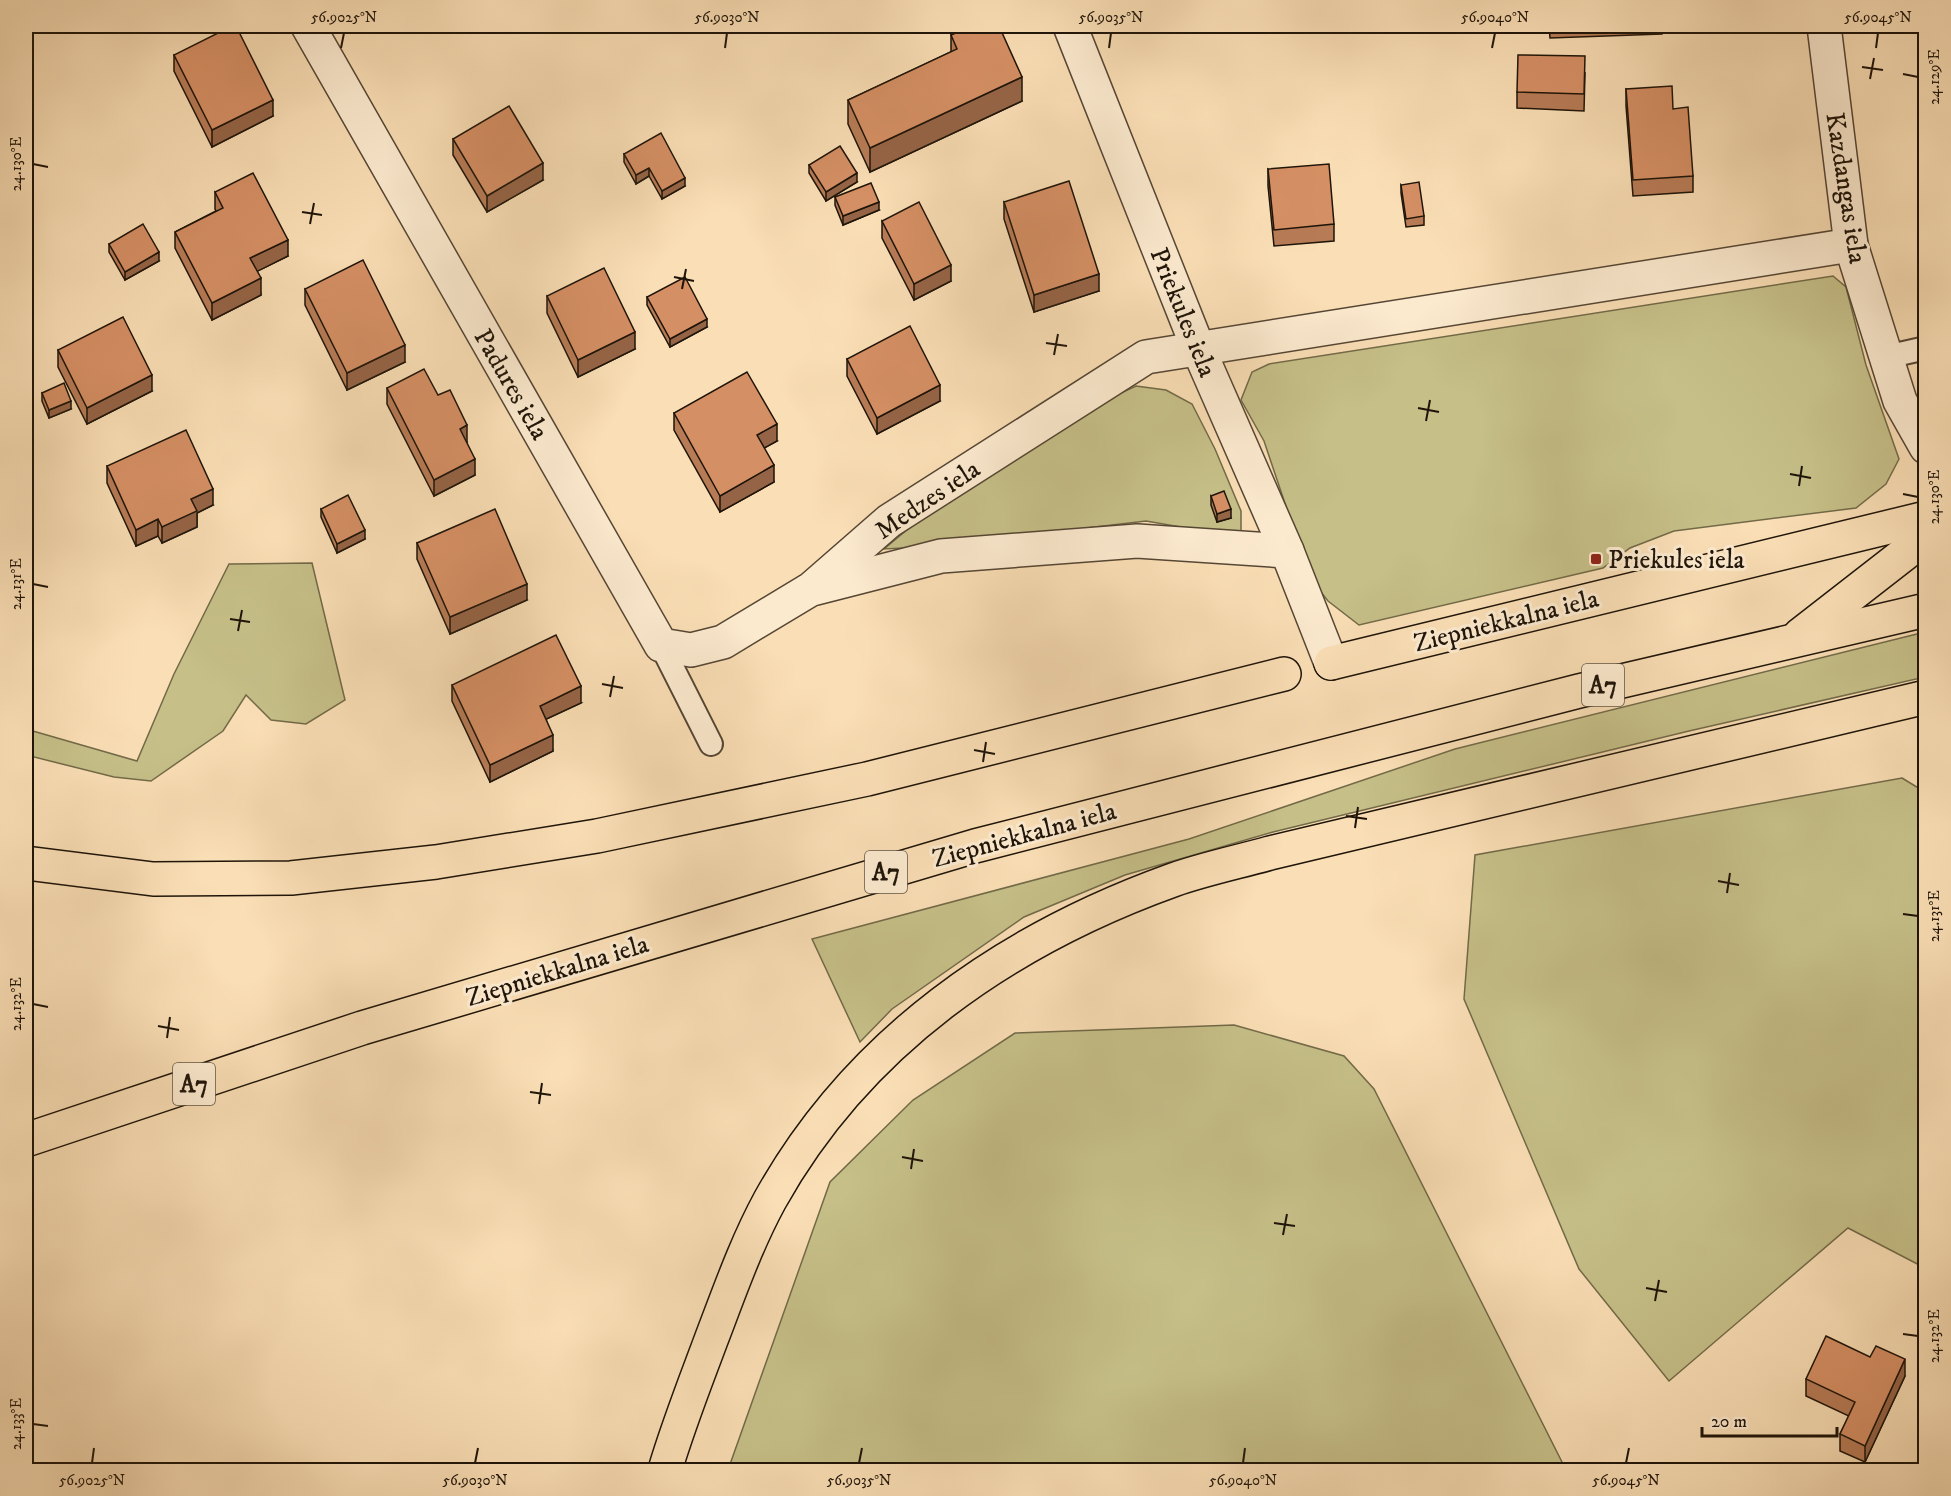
<svg xmlns="http://www.w3.org/2000/svg" width="1951" height="1496" viewBox="0 0 1951 1496" font-family="'IM FELL DW Pica',serif">
	<style>
		.green { fill: #c6bf88; stroke: #726a48; stroke-width: 1.5 }
		.lines { fill: none; stroke-linecap: round; stroke-linejoin: round }
		.lane-casing { stroke: #554634; stroke-width: 26 }
		.street-casing { stroke: #554634; stroke-width: 36 }
		.highway-casing { stroke: #1e1409; stroke-width: 36 }
		.lane { stroke: #fceacf; stroke-width: 22 }
		.street { stroke: #fceacf; stroke-width: 33 }
		.highway { stroke: #fadeb5; stroke-width: 33 }
		.wall { fill: #b77b56; stroke: #1e1409; stroke-width: 1.5 }
		.shaded-wall { fill: #956446; stroke: #1e1409; stroke-width: 1.5 }
		.building { fill: #d58f64; stroke: #1e1409; stroke-width: 1.5 }
		.ticks { fill: none; stroke: #1e1409; stroke-width: 2 }
		.poi-dot { fill: #8f2418; stroke: #fceacf; stroke-width: 2 }
		.labels { text-anchor: middle; stroke-width: 6; stroke-linejoin: round; paint-order: stroke }
		.shield { fill: #fceacf; stroke: #615444; stroke-width: 1.5 }
		.shield-label { font-size: 24px; font-weight: bold; fill: #1e1409 }
		.street-label { font-size: 26px; fill: #1e1409; stroke: #fceacf }
		.poi-label { font-size: 26px; fill: #1e1409; stroke: #fceacf; text-anchor: start }
		.neatline { fill: none; stroke: #1e1409; stroke-width: 2 }
		.ticks-label { font-size: 15px; text-anchor: middle; fill: #1e1409 }
	</style>
	<rect width="100%" height="100%" fill="#fadeb5"/>
	<filter id="stains"><feTurbulence type="fractalNoise" baseFrequency=".00333" numOctaves="4"/><feColorMatrix values="0 0 0 0 .2 0 0 0 0 .09 0 0 0 0 .02 0 0 0 .5 -.17"/></filter>
	<radialGradient id="worn" r=".72"><stop offset=".6" stop-color="#630" stop-opacity="0"/><stop offset="1" stop-color="#630" stop-opacity=".3"/></radialGradient>
	<!-- green -->
	<g class="green">
		<polygon points="1833,276 1846,287 1866,365 1899,459 1886,484 1856,508 1674,531 1630,548 1603,568 1359,625 1328,601 1317,587 1301,551 1264,441 1241,400 1252,372 1269,364"/>
		<polygon points="1136,386 1166,390 1192,404 1215,449 1241,511 1241,531 1221,534 1146,521 924,547 884,549 908,529 1071,416"/>
		<polygon points="312,563 345,700 306,724 271,720 246,695 223,731 151,781 114,777 26,755 26,729 137,761 174,674 229,564"/>
		<polygon points="1925,632 1925,677 1689,731 1273,832 1125,875 1024,917 892,1009 860,1042 812,939 1189,839 1455,749"/>
		<polygon points="1902,778 1925,792 1925,1268 1848,1228 1669,1381 1579,1269 1464,999 1475,855"/>
		<polygon points="1234,1025 1344,1056 1374,1089 1566,1470 728,1470 830,1182 913,1100 1015,1033"/>
	</g>
	<g class="lines">
		<defs>
			<g id="lane">
				<polyline points="1886,357 1926,348"/>
				<polyline points="661,645 711,744"/>
			</g>
			<g id="street">
				<polyline points="308,26 661,645 691,650 723,642 811,589 889,521 1146,357 1851,245"/>
				<polyline points="1070,26 1198,348 1287,551 1331,663"/>
				<polyline points="1824,26 1851,245 1900,401 1926,447"/>
				<polyline points="816,588 941,556 1137,541 1287,551"/>
			</g>
			<g id="highway">
				<polyline points="1800,635 1926,537"/>
				<polyline points="1331,663 1926,518"/>
				<polyline points="26,863 153,879 291,878 436,862 597,836 867,779 1284,674"/>
				<polyline points="26,1140 362,1028 975,846 1579,691 1926,610"/>
				<path d="M665 1470C678 1426 695 1383 711 1340 729 1293 746 1244 770 1200 858 1042 1006 940 1173 880 1204 869 1238 862 1270 853L1926 697"/>
			</g>
		</defs>
		<!-- lane casing -->
		<use href="#lane" class="lane-casing"/>
		<!-- street casing -->
		<use href="#street" class="street-casing"/>
		<!-- highway casing -->
		<use href="#highway" class="highway-casing"/>
		<!-- lane -->
		<use href="#lane" class="lane"/>
		<!-- street -->
		<use href="#street" class="street"/>
		<!-- highway -->
		<use href="#highway" class="highway"/>
	</g>
	<!-- wall -->
	<g class="wall">
		<polygon points="1549,26 1662,26 1662,34 1550,38"/>
		<polygon points="951,35 1022,101 870,172 848,124 848,100 951,52"/>
		<polygon points="174,55 273,116 212,147 174,71"/>
		<polygon points="1585,73 1584,111 1517,108 1517,92"/>
		<polygon points="1626,89 1673,109 1693,176 1693,192 1633,196 1626,106"/>
		<polygon points="453,139 543,180 487,212 453,155"/>
		<polygon points="624,154 685,186 662,199 649,176 636,184 624,162"/>
		<polygon points="809,165 857,182 826,201 809,173"/>
		<polygon points="1268,169 1334,224 1334,241 1274,246 1268,186"/>
		<polygon points="1401,185 1424,216 1424,225 1406,227 1401,193"/>
		<polygon points="215,192 288,256 257,271 261,295 212,320 175,248 175,232 216,211 215,209"/>
		<polygon points="835,197 879,210 843,225 835,205"/>
		<polygon points="1004,202 1099,291 1034,312 1004,219"/>
		<polygon points="882,221 951,281 914,300 882,238"/>
		<polygon points="109,244 159,261 125,280 109,252"/>
		<polygon points="305,289 405,362 347,390 305,305"/>
		<polygon points="547,296 635,349 578,377 547,313"/>
		<polygon points="647,297 707,327 670,347 647,305"/>
		<polygon points="58,350 152,391 87,424 58,367"/>
		<polygon points="847,359 940,401 877,434 847,376"/>
		<polygon points="387,388 438,395 467,442 466,442 475,475 434,496 387,404"/>
		<polygon points="42,393 71,409 49,418 42,401"/>
		<polygon points="674,413 777,441 764,448 774,482 720,512 674,430"/>
		<polygon points="107,466 213,505 197,513 197,527 162,543 158,536 136,546 107,483"/>
		<polygon points="1211,496 1231,518 1217,522 1211,505"/>
		<polygon points="321,509 365,539 337,553 321,517"/>
		<polygon points="417,543 527,600 450,634 417,559"/>
		<polygon points="452,685 581,703 546,719 553,751 490,782 452,701"/>
		<polygon points="1905,1376 1865,1462 1840,1451 1840,1434 1849,1416 1806,1396 1806,1379"/>
	</g>
	<!-- shaded-wall -->
	<g class="shaded-wall">
		<polygon points="816,26 831,26 816,31"/>
		<polygon points="1022,77 1022,101 870,172 870,148"/>
		<polygon points="273,100 273,116 212,147 212,130"/>
		<polygon points="543,163 543,180 487,212 487,196"/>
		<polygon points="649,168 649,176 636,184 636,175"/>
		<polygon points="857,173 857,182 826,201 826,192"/>
		<polygon points="685,178 685,186 662,199 662,191"/>
		<polygon points="879,202 879,210 843,225 843,216"/>
		<polygon points="288,240 288,256 250,275 250,258"/>
		<polygon points="159,252 159,261 125,280 125,272"/>
		<polygon points="951,265 951,281 914,300 914,284"/>
		<polygon points="1099,274 1099,291 1034,312 1034,295"/>
		<polygon points="261,278 261,295 212,320 212,303"/>
		<polygon points="707,319 707,327 670,347 670,339"/>
		<polygon points="635,332 635,349 578,377 578,360"/>
		<polygon points="405,345 405,362 347,390 347,373"/>
		<polygon points="152,375 152,391 87,424 87,408"/>
		<polygon points="940,385 940,401 877,434 877,418"/>
		<polygon points="71,401 71,409 49,418 49,410"/>
		<polygon points="777,424 777,441 757,452 757,435"/>
		<polygon points="467,425 467,442 460,446 460,429"/>
		<polygon points="475,459 475,475 434,496 434,480"/>
		<polygon points="774,465 774,482 720,512 720,496"/>
		<polygon points="213,489 213,505 197,513 197,527 162,543 162,527 191,499"/>
		<polygon points="1231,509 1231,518 1217,522 1217,514"/>
		<polygon points="158,519 158,536 136,546 136,530"/>
		<polygon points="365,530 365,539 337,553 337,544"/>
		<polygon points="527,584 527,600 450,634 450,617"/>
		<polygon points="581,686 581,703 540,722 540,706"/>
		<polygon points="553,735 553,751 490,782 490,765"/>
		<polygon points="1905,1359 1905,1376 1865,1462 1865,1446"/>
	</g>
	<!-- building -->
	<g class="building">
		<polygon points="232,26 236,26 273,100 212,130 174,55"/>
		<polygon points="972,26 999,26 1022,77 870,148 848,100 957,49 951,35"/>
		<polygon points="1518,55 1585,56 1584,94 1517,92"/>
		<polygon points="1672,86 1673,109 1688,107 1693,176 1633,180 1626,89"/>
		<polygon points="509,106 543,163 487,196 453,139"/>
		<polygon points="661,133 685,178 662,191 649,168 636,175 624,154"/>
		<polygon points="840,146 857,173 826,192 809,165"/>
		<polygon points="1329,164 1334,224 1274,230 1268,169"/>
		<polygon points="253,173 288,240 250,258 261,278 212,303 175,232 223,208 215,192"/>
		<polygon points="1069,181 1099,274 1034,295 1004,202"/>
		<polygon points="1419,182 1424,216 1406,219 1401,185"/>
		<polygon points="871,183 879,202 843,216 835,197"/>
		<polygon points="919,202 951,265 914,284 882,221"/>
		<polygon points="143,224 159,252 125,272 109,244"/>
		<polygon points="363,260 405,345 347,373 305,289"/>
		<polygon points="604,268 635,332 578,360 547,296"/>
		<polygon points="685,277 707,319 670,339 647,297"/>
		<polygon points="123,317 152,375 87,408 58,350"/>
		<polygon points="910,326 940,385 877,418 847,359"/>
		<polygon points="424,369 438,395 450,390 467,425 460,429 475,459 434,480 387,388"/>
		<polygon points="747,372 777,424 757,435 774,465 720,496 674,413"/>
		<polygon points="64,383 71,401 49,410 42,393"/>
		<polygon points="186,430 213,489 191,499 197,511 162,527 158,519 136,530 107,466"/>
		<polygon points="1224,491 1231,509 1217,514 1211,496"/>
		<polygon points="348,495 365,530 337,544 321,509"/>
		<polygon points="495,509 527,584 450,617 417,543"/>
		<polygon points="556,635 581,686 540,706 553,735 490,765 452,685"/>
		<polygon points="1826,1336 1870,1357 1876,1346 1905,1359 1865,1446 1840,1434 1855,1402 1806,1379"/>
		<polygon points="1926,1451 1926,1470 1916,1470"/>
	</g>
	<!-- ticks -->
	<path class="ticks" d="M341 48 344 33M725 48 727 33M1109 48 1111 33M1492 48 1495 33M1876 48 1878 33M1862 67 1883 70M1903 74 1918 77M1870 79 1874 58M33 164 48 167M302 212 322 215M310 224 314 203M674 277 694 281M682 289 686 269M1046 343 1067 346M1054 355 1058 334M1418 408 1439 412M1426 421 1430 400M1790 474 1811 478M1799 486 1802 466M1903 494 1918 497M33 584 48 587M230 619 250 622M238 631 242 610M602 684 623 688M610 697 614 676M974 750 995 754M983 762 986 742M1346 816 1367 819M1355 828 1358 807M1718 881 1739 885M1727 893 1730 873M1903 914 1918 916M33 1004 48 1007M158 1026 179 1030M167 1038 170 1017M530 1092 551 1095M539 1104 542 1083M902 1157 923 1161M911 1169 914 1149M1274 1223 1295 1226M1283 1235 1287 1214M1646 1288 1667 1292M1655 1301 1659 1280M1903 1334 1918 1336M33 1424 48 1426M92 1463 94 1448M475 1463 478 1448M859 1463 862 1448M1243 1463 1245 1448M1626 1463 1629 1448"/>
	<!-- markers -->
	<rect class="poi-dot" x="1590" y="553" width="12" height="12" rx="3"/>
	<g class="labels">
		<!-- shield labels -->
		<g class="shield">
			<rect x="1582" y="664" width="42" height="42" rx="4.5"/>
			<rect x="865" y="851" width="42" height="42" rx="4.5"/>
			<rect x="173" y="1063" width="42" height="42" rx="4.5"/>
		</g>
		<g class="shield-label">
			<text x="1603" y="693">A7</text>
			<text x="886" y="880">A7</text>
			<text x="194" y="1092">A7</text>
		</g>
		<!-- street labels -->
		<g class="street-label">
			<text transform="translate(1847 188) rotate(81)" y="9">Kazdangas iela</text>
			<text transform="translate(1184 312) rotate(68)" y="9">Priekules iela</text>
			<text transform="translate(512 384) rotate(60)" y="9">Padures iela</text>
			<text transform="translate(927 499) rotate(-34)" y="9">Medzes iela</text>
			<text transform="translate(1506 620) rotate(-14)" y="9">Ziepniekkalna iela</text>
			<text transform="translate(1024 834) rotate(-15)" y="9">Ziepniekkalna iela</text>
			<text transform="translate(557 970) rotate(-17)" y="9">Ziepniekkalna iela</text>
		</g>
		<!-- poi labels -->
		<g class="poi-label">
			<text x="1608" y="568">Priekules iela</text>
		</g>
	</g>
	<!-- margin -->
	<rect width="1951" height="1496" fill="none" stroke="#fadeb5" stroke-width="66"/>
	<!-- scale -->
	<path d="M1702 1427v9h135v-9" fill="none" stroke="#1e1409" stroke-width="3"/>
	<text x="1711" y="1427" font-size="18" fill="#1e1409" stroke="#fceacf" stroke-width="4.5" paint-order="stroke">20 m</text>
	<rect x="33" y="33" width="1885" height="1430" class="neatline"/>
	<g class="ticks-label">
		<text x="344" y="22">56.9025°N</text>
		<text x="727" y="22">56.9030°N</text>
		<text x="1111" y="22">56.9035°N</text>
		<text x="1495" y="22">56.9040°N</text>
		<text x="1878" y="22">56.9045°N</text>
		<text transform="translate(1934 77) rotate(-90)" y="5">24.129°E</text>
		<text transform="translate(16 164) rotate(-90)" y="5">24.130°E</text>
		<text transform="translate(1934 497) rotate(-90)" y="5">24.130°E</text>
		<text transform="translate(16 584) rotate(-90)" y="5">24.131°E</text>
		<text transform="translate(1934 916) rotate(-90)" y="5">24.131°E</text>
		<text transform="translate(16 1004) rotate(-90)" y="5">24.132°E</text>
		<text transform="translate(1934 1336) rotate(-90)" y="5">24.132°E</text>
		<text transform="translate(16 1424) rotate(-90)" y="5">24.133°E</text>
		<text x="92" y="1485">56.9025°N</text>
		<text x="475" y="1485">56.9030°N</text>
		<text x="859" y="1485">56.9035°N</text>
		<text x="1243" y="1485">56.9040°N</text>
		<text x="1626" y="1485">56.9045°N</text>
	</g>
	<rect width="100%" height="100%" filter="url(#stains)"/>
	<rect width="100%" height="100%" fill="url(#worn)"/>
</svg>
